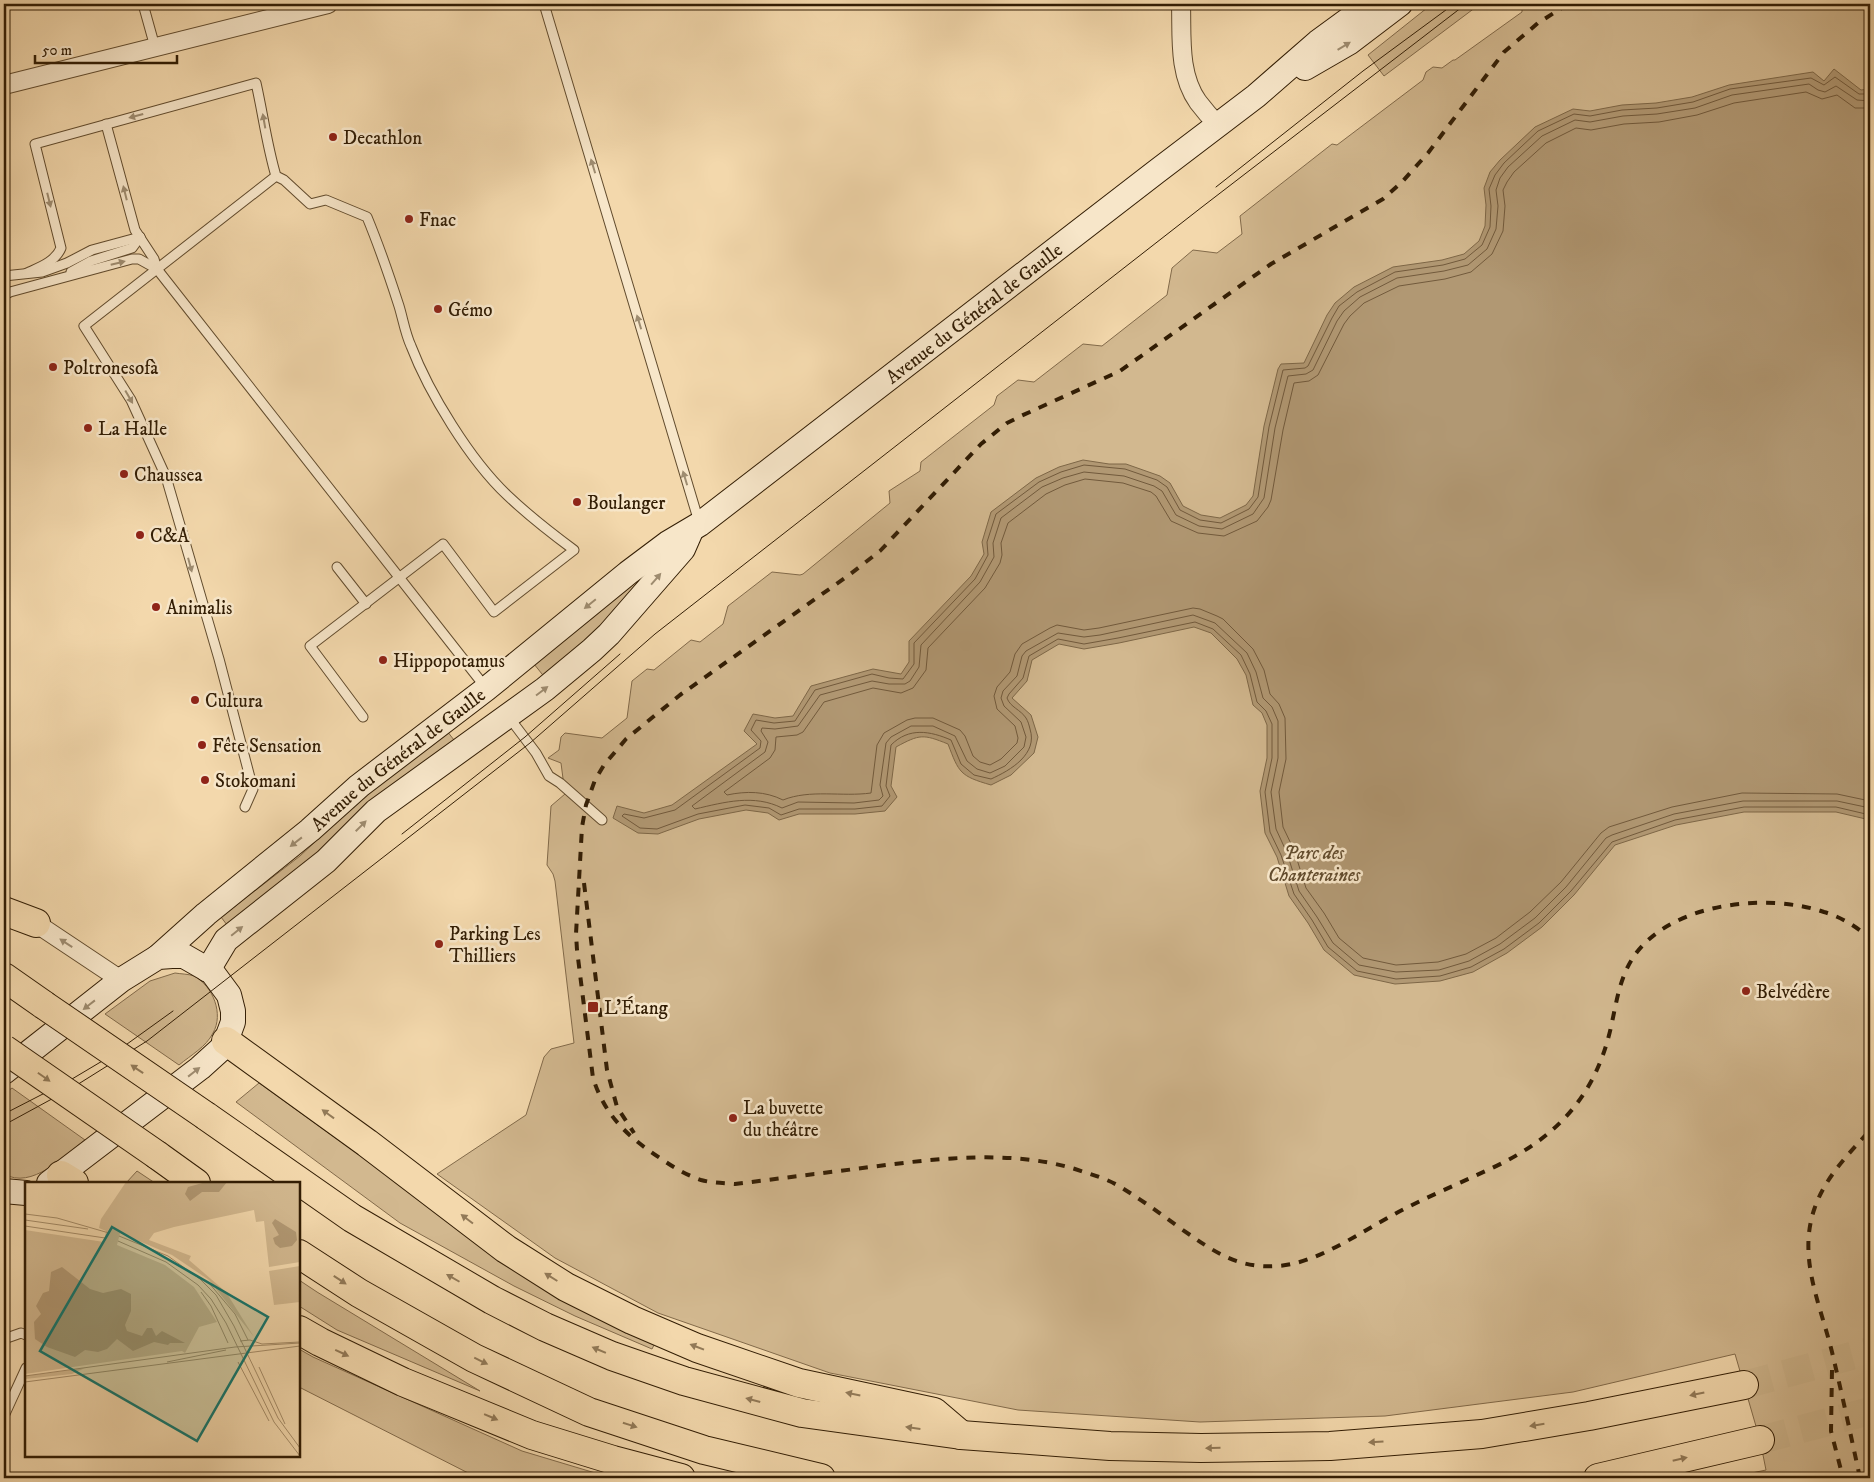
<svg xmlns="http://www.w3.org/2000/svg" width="1874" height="1482" viewBox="0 0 1874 1482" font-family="'IM FELL DW Pica',serif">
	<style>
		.green { fill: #d2b88f; stroke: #826a4a }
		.water { fill: #b19873; stroke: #7e6747 }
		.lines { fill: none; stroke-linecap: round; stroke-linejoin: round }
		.shore { stroke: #725a3c; stroke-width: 1 }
		.highway-tunnel { stroke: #ccb38a; stroke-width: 28; stroke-dasharray: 28 14; stroke-linecap: butt }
		.lane-casing { stroke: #624c2e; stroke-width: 11 }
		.street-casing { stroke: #624c2e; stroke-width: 20 }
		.secondary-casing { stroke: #321d04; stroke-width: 26 }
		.highway-casing { stroke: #321d04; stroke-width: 30 }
		.lane { stroke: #f7e6c9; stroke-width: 9 }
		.street { stroke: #f7e6c9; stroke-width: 18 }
		.secondary { stroke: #f7e6c9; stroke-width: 24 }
		.highway { stroke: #f3d8ac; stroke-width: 28 }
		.tram { stroke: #321d04; stroke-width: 1 }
		.rail { stroke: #321d04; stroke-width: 4; stroke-dasharray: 9 9; stroke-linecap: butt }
		.highway-bridge-casing { stroke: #321d04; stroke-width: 30; stroke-linecap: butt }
		.highway-bridge { stroke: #f3d8ac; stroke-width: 28 }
		.oneway { fill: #9e8c70 }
		.oneway2 { fill: #927a58 }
		.poi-dot { fill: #8f2418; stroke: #f7e6c9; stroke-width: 2 }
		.labels { text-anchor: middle; stroke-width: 5; stroke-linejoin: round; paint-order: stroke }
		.poi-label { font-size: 19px; fill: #321d04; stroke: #f7e6c9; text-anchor: start }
		.street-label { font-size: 19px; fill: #321d04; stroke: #f7e6c9 }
		.park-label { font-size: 19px; font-style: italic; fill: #624c2e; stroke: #f7e6c9 }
		.inset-road { fill: none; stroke: #a68d69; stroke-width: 1 }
		.view { fill: #0f766e; fill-opacity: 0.15; stroke: #0f766e; stroke-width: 2.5 }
		.inset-edge { fill: none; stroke: #321d04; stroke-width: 2.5 }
	</style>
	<rect width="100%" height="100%" fill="#f3d8ac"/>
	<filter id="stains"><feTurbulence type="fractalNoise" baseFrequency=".004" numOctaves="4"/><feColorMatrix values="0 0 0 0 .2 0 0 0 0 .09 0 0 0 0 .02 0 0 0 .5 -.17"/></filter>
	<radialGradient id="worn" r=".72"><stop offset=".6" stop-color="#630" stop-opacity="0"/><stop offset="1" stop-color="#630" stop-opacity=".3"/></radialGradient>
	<!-- green -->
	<g class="green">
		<polygon points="1432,4 1480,4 1384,76 1368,55"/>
		<polygon points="1530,4 1870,4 1870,1309 1869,1310 1870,1314 1870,1478 1728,1478 1766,1470 1760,1440 1735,1354 1573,1392 1385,1416 1200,1422 1018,1410 830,1373 658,1313 555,1258 437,1174 526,1115 544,1057 551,1049 574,1043 555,881 553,874 547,865 551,806 565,794 561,763 548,758 559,750 561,737 565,733 602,738 627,718 632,681 647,669 654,670 691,640 700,642 723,624 728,606 772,572 800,575 803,574 890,503 889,491 920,471 921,462 994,405 997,396 1018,380 1034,382 1083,344 1102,346 1167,295 1172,268 1193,250 1217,253 1242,234 1240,216 1332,144 1337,145 1423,80 1426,72 1433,67 1442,68 1453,60 1455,60 1522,12 1522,9"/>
		<polygon points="678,542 635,595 546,679 534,664"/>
		<polygon points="447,731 454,740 401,781 316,858 227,925 221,917 300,856 362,798"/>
		<path d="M175 973C181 974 189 974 194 976 213 986 224 1014 213 1033 206 1047 191 1055 179 1065L105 1014 150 981Z"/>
		<polygon points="259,1083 422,1200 656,1341 652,1349 575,1316 514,1286 400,1223 236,1102"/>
		<path d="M12 1088 85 1140C64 1156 32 1190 4 1174V1094Z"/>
		<polygon points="137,1171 155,1183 126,1183"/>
		<polygon points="299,1280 317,1292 480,1391 337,1330 299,1306"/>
		<polygon points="299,1349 313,1357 522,1451 612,1478 478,1478 299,1387"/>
	</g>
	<!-- water -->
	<path class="water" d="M1834 69 1861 90 1870 89V820L1836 812H1744L1676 825 1615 845 1574 895 1542 927 1507 953 1473 972 1440 981 1395 984 1354 975 1324 950 1308 923 1289 896 1277 857 1265 833 1260 791 1267 758V725L1262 713 1253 705 1246 675 1237 659 1211 633 1194 627 1119 643 1084 649 1059 644 1032 660 1027 681 1012 698 1031 715 1038 737 1034 753 1011 775 991 785C960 776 959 773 948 744 923 734 920 734 896 747L891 786 897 797 885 811 855 814H799L779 820 768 813 746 810 699 819 658 834 638 833 613 818 617 806 644 813 672 805 757 744 744 731 753 714 775 718 793 716 811 686 873 669 901 674 909 662V641L971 576 984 554 982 542 991 512 1036 478 1059 467 1083 460 1109 464H1126L1160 476 1170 483 1183 506 1201 515 1220 518 1246 505 1253 496 1264 426 1278 369 1281 364 1304 363 1327 315 1335 303 1354 287 1393 267 1442 260 1464 254 1479 241 1485 226 1486 205 1484 188 1490 172 1500 160 1535 127 1573 109 1590 111 1622 105 1656 103 1692 97 1729 85 1813 72 1824 81Z"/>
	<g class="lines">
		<!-- shore -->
		<g class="shore">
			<path d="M1870 94H1859L1835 77 1824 85 1811 78 1730 89 1693 102 1657 108 1622 110 1590 116 1574 114 1538 131 1504 163 1495 175 1489 189 1491 206 1490 227 1482 245 1465 259 1443 265 1395 272 1357 292 1339 306 1332 318 1308 366 1305 368 1283 370 1269 427 1258 497 1249 509 1221 523 1200 520 1180 510 1167 487 1157 480 1125 469 1084 465 1061 472 1039 482 996 514 987 542 988 555 975 579 914 643V664L903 679 889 678 872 674 815 690 795 721 774 723 756 720 751 730 761 741 760 748 675 810 644 818 624 814 622 816 640 828 657 829 698 814 745 805 769 808 781 815 799 809H855L882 806 890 796 886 786 891 745C909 727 930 731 951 740L961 764 974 775 991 779C1011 770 1038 754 1030 729 1029 725 1028 721 1026 718 1021 710 1010 707 1007 698L1009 694 1023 678 1029 656 1058 639 1084 644 1118 638 1195 622 1213 629 1241 655 1250 674 1257 702 1266 711 1272 724V758L1265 792 1270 832 1281 855 1294 894 1312 920 1328 947 1357 971 1396 979 1440 976 1471 967 1504 949 1539 923 1571 891 1612 842 1675 820 1744 807H1836L1870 815"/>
			<path d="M1870 101 1857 100 1836 86 1825 92 1818 90 1809 84 1732 95 1695 108 1657 114 1623 116 1590 122 1575 120 1542 136 1508 167 1500 178 1496 190 1498 206 1496 229 1487 249 1468 265 1444 271 1397 278 1360 297 1344 311 1337 321 1313 370 1306 374 1288 376 1275 428 1264 498 1253 514 1222 529 1199 526 1176 515 1162 491 1154 486 1124 476 1084 472 1063 478 1042 487 1001 518 993 543 994 557 980 582 921 645 919 667 910 681 905 684H889L872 681 820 695 798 726 775 729 762 728 761 731 768 742 765 752 692 806 695 809C725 802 754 794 782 808L798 802 854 803 879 800 883 796 880 785 886 743 891 737 911 726H933L955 736 967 761 977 769 990 773 1005 766 1024 747 1026 737 1021 722 1004 706 1001 698 1003 691 1017 676 1022 656 1026 651 1058 633 1084 637 1100 635 1193 615 1215 623 1247 653 1256 672 1263 698 1272 707 1278 721V758L1271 792 1276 829 1287 853 1299 891 1317 917 1333 943 1359 965 1396 972 1439 970 1469 961 1500 944 1535 918 1566 887 1606 838 1612 835 1674 814 1743 801H1837L1870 808"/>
			<path d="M1870 108H1855L1837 95 1822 99 1806 92 1734 103 1697 115 1659 122 1624 124 1591 130 1576 128 1546 143 1514 172 1507 182 1503 190 1505 206 1503 231 1492 254 1471 272 1445 279 1399 286 1364 303 1350 316 1344 324 1318 375 1309 381 1294 383 1283 430 1271 500 1268 507 1257 521 1224 536 1198 533 1171 521 1156 496 1151 492 1123 483 1085 479 1065 485 1046 494 1008 523 1001 543 1002 555 1000 563 985 588 928 648 926 670 913 688 901 693 873 688 824 702 803 732 797 735 776 737 775 750 770 758 724 792 727 795C746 791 765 791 783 800 810 789 842 797 871 793L877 745 884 733 907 720 915 718H933L960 730 965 736 973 756 980 762 990 765 1001 759 1017 743 1018 738 1015 726 997 709 994 696 997 687 1010 672 1015 654 1022 644 1050 628 1057 625 1084 630 1099 628 1193 608 1200 609 1217 616 1223 619 1253 649 1264 670 1270 694 1279 704 1285 718 1286 759 1279 792 1283 827 1294 850 1306 888 1324 913 1339 938 1363 958 1396 965 1438 962 1466 954 1496 938 1530 912 1561 882 1601 833 1609 827 1672 807 1742 793 1837 794 1870 801"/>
		</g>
		<!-- highway-tunnel -->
		<g class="highway-tunnel">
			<polyline points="1744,1385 1870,1351"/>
			<polyline points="1760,1440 1870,1411"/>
		</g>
		<defs>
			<g id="lane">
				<polyline points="143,4 155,47"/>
				<polyline points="544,4 699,522"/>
				<polyline points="106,124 135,230 154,259 157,269"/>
				<polyline points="71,272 91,261 132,248 140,237"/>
				<path d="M27 273C40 267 55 262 61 248L35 144 256 83C263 114 267 146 276 176L284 180 310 204 326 200 367 217C379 246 389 275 399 306 403 319 405 333 411 346 429 393 470 460 507 495 528 515 551 533 574 550L494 612 443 544 310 646 363 717"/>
				<polyline points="4,276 42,272 67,263 92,250 140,237"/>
				<polyline points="4,295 10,292 132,259 139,259 157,269 486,688"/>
				<polyline points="337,567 366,604"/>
				<polyline points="508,716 536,753 549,776 560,783 602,820"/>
				<polyline points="245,807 253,789 219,659 166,477 131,400 84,326 276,176"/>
				<polyline points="4,1339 21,1333 26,1335"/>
				<polyline points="4,1416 26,1368"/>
			</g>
			<g id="street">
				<path d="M1181 4C1182 36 1178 74 1198 102 1204 110 1211 118 1218 125"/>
				<polyline points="4,85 328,4"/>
				<polyline points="28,918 121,980"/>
			</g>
			<g id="secondary">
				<polyline points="1305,68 1350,42 1400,4"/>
				<path id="s1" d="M158 957 206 914 310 830 359 786 486 689 628 573 668 543 700 524 1156 172 1256 96 1318 42 1370 4"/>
				<polyline points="208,970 226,940 326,861 376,811 545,689 592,650 609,634 683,549 690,533"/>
				<polyline points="4,1072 121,980 158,957 172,956 184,956 212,972 229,995 233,1011 233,1022 226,1041 221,1049 200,1068 49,1183"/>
				<polyline points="4,1191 26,1193"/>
			</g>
			<g id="highway">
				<polyline points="4,911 36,923"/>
				<polyline points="4,977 44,1005"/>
				<polyline points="226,1041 367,1143 506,1249 566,1287 632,1320 697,1348 799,1383 934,1412 961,1435"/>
				<polyline points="206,1116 352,1218 492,1300 545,1327 612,1356 684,1381 802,1413 961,1435 1110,1446 1201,1448 1330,1446 1482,1434 1589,1416 1744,1385"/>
				<polyline points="157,1155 196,1183"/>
				<polyline points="61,1175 74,1183"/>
				<polyline points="299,1254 359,1293 474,1358 589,1412 704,1450 821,1478"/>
				<polyline points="299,1330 320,1342 403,1382 532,1435 613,1460 681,1478"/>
				<polyline points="1598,1478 1760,1440"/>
			</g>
		</defs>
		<!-- lane casing -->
		<use href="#lane" class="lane-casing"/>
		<!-- street casing -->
		<use href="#street" class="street-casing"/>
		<!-- secondary casing -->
		<use href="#secondary" class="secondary-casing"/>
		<!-- highway casing -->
		<use href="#highway" class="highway-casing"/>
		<!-- lane -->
		<use href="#lane" class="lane"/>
		<!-- street -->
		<use href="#street" class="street"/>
		<!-- secondary -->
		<use href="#secondary" class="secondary"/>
		<!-- highway -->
		<use href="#highway" class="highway"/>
		<!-- tram -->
		<g class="tram">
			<polyline points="1216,187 1363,71 1454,4"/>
			<polyline points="402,834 525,737 620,654"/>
			<polyline points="4,1114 72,1079 109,1057 173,1011"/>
			<polyline points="4,1125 72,1088 147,1041 530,743 655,634 1202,207 1466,4"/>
		</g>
		<!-- rail -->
		<g class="rail">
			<path d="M1568 4 1538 23 1504 52 1428 153 1402 182 1383 199 1271 264 1120 371 1021 416 1007 423 981 444 880 551 849 575 680 695 626 739 604 765 595 780 586 805 582 827 576 934 577 950 593 1078C605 1116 628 1137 660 1158 673 1167 686 1175 701 1180 712 1183 723 1183 735 1184 775 1179 815 1174 855 1169 925 1160 1006 1148 1075 1169 1090 1174 1105 1178 1119 1186 1140 1199 1160 1213 1180 1228 1212 1250 1236 1269 1277 1266 1316 1264 1359 1233 1393 1215 1424 1198 1458 1184 1490 1169 1555 1139 1595 1098 1611 1027 1617 1000 1620 974 1637 952 1676 902 1768 893 1824 912 1841 917 1858 927 1870 939"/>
			<polyline points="584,883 607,1070 617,1107 634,1133"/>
			<polyline points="1832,1370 1831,1431 1843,1478"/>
			<path d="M1860 1478C1851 1436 1842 1394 1832 1352 1820 1303 1797 1257 1815 1207 1826 1176 1849 1154 1870 1130"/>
		</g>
		<defs>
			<g id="highway-bridge">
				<polyline points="44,1005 206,1116"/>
				<polyline points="4,1049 157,1155"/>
			</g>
		</defs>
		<!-- highway-bridge casing -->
		<use href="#highway-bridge" class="highway-bridge-casing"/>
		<!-- highway-bridge -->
		<use href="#highway-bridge" class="highway-bridge"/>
	</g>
	<!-- one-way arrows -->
	<defs><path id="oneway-solid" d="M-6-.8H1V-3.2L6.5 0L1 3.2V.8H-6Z" transform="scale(1.25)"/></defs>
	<g class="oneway">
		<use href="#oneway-solid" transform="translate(1344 46) rotate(-31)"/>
		<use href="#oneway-solid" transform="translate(136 116) rotate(165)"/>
		<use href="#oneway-solid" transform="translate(264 121) rotate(-100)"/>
		<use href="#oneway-solid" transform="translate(593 166) rotate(-107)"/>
		<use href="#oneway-solid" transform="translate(125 193) rotate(-104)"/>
		<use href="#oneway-solid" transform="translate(49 200) rotate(76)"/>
		<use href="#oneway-solid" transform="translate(118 263) rotate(-14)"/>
		<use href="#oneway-solid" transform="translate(639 322) rotate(-107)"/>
		<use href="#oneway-solid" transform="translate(129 397) rotate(60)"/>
		<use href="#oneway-solid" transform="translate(685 478) rotate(-107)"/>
		<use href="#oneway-solid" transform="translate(190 565) rotate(75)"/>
		<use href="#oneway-solid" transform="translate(656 579) rotate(-49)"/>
		<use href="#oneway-solid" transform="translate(590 604) rotate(141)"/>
		<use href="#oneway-solid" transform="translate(542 691) rotate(-37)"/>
		<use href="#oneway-solid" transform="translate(361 826) rotate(-45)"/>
		<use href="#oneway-solid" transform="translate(296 842) rotate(142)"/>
		<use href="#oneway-solid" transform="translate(237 931) rotate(-39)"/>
		<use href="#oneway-solid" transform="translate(66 943) rotate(-147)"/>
		<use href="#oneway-solid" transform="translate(89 1005) rotate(142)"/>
		<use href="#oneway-solid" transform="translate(194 1072) rotate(-38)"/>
	</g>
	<g class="oneway2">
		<use href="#oneway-solid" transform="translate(137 1069) rotate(-146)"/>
		<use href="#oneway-solid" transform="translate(44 1077) rotate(35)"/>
		<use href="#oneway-solid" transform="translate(328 1114) rotate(-144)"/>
		<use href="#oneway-solid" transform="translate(467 1219) rotate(-143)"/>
		<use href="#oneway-solid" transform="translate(551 1277) rotate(-148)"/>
		<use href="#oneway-solid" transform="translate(453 1278) rotate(-150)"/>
		<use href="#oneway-solid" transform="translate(340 1280) rotate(33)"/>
		<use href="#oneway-solid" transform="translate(697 1347) rotate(-159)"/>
		<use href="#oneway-solid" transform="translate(599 1350) rotate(-157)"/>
		<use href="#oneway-solid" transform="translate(342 1353) rotate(25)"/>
		<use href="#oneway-solid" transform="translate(481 1361) rotate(26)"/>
		<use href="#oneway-solid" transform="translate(853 1394) rotate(-168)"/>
		<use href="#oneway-solid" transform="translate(1697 1394) rotate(168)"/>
		<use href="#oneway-solid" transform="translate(753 1400) rotate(-165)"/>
		<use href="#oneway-solid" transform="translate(491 1417) rotate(23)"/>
		<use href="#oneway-solid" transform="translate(630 1425) rotate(18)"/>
		<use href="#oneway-solid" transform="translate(1537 1425) rotate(171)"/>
		<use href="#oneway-solid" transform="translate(913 1428) rotate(-172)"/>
		<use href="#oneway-solid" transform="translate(1376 1442) rotate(176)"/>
		<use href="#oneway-solid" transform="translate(1213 1448) rotate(179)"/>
		<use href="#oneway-solid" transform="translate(1680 1459) rotate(-13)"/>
	</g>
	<!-- markers -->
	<g class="poi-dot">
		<circle cx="333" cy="137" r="5"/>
		<circle cx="409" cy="219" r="5"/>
		<circle cx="438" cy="309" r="5"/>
		<circle cx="53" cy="367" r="5"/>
		<circle cx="88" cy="428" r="5"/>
		<circle cx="124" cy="474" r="5"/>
		<circle cx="577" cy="502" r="5"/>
		<circle cx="140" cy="535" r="5"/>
		<circle cx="156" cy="607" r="5"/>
		<circle cx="383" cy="660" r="5"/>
		<circle cx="195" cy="700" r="5"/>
		<circle cx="202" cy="745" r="5"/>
		<circle cx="205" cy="780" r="5"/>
		<circle cx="439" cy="944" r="5"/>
		<circle cx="1746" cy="991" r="5"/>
		<rect x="587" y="1001" width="12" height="12" rx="2.5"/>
		<circle cx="733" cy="1118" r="5"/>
	</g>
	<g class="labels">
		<!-- poi labels -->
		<g class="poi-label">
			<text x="343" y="144">Decathlon</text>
			<text x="419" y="226">Fnac</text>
			<text x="448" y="316">Gémo</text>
			<text x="63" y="374">Poltronesofà</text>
			<text x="98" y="435">La Halle</text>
			<text x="134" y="481">Chaussea</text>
			<text x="587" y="509">Boulanger</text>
			<text x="150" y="542">C&amp;A</text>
			<text x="166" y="614">Animalis</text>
			<text x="393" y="667">Hippopotamus</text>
			<text x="205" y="707">Cultura</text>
			<text x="212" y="752">Fête Sensation</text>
			<text x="215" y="787">Stokomani</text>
			<text x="449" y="940">Parking Les<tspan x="449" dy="22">Thilliers</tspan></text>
			<text x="1756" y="998">Belvédère</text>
			<text x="604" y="1014">L'Étang</text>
			<text x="743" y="1114">La buvette<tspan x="743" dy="22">du théâtre</tspan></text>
		</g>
		<!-- street labels -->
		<g class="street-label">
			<text dy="7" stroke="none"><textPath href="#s1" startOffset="1040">Avenue du Général de Gaulle</textPath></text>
			<text dy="7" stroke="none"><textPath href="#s1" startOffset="311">Avenue du Général de Gaulle</textPath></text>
		</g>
		<!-- park labels -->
		<g class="park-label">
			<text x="1314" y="859">Parc des<tspan x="1314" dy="22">Chanteraines</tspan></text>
		</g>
	</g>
	<!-- overview -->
	<g transform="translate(25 1182)">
		<rect width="275" height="275" fill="#f3d8ac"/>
		<path d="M101 0H275V80L244 85 239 39 231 40 229 28 149 45 129 51 124 58 166 74 164 78 201 110 229 155 184 98 147 73 95 51 92 63 140 83 169 105 192 140 174 145 160 171 157 169 0 192V48L79 60 81 49 74 46 76 37ZM275 84V120L249 123 244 89ZM60 186 47 192 0 197V194Z" fill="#d2b88f"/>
		<path d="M181 0H202L194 10H177L165 19 160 12 163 5ZM250 37 271 50 272 58 267 64 255 66 250 62 248 56 254 53 247 41ZM37 85 65 107 78 111 96 107 106 112V129L100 143 102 149 117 154 122 146H127L131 154 137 149 160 161H145L143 163 129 160 108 169 92 157 82 167 73 170 60 168 50 175 22 165 10 157 9 140 16 132 11 124 18 111 24 109 26 90Z" fill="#b19873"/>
		<path class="inset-road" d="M0 32 32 36 84 51M0 38 63 47M0 44 80 56M94 54 143 74 175 97 191 113 209 144 253 236 275 266M93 59 141 80 173 103 186 117 201 141 249 240 275 274M184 101 210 132 223 158M176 110 186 124 203 161M215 159 225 158 237 162 275 160M142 180 201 168M213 180 244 239M234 185 260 242M0 194 210 165 275 161M0 200 275 164"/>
		<path class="view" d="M87 45 243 135 172 259 15 169Z"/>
		<rect width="275" height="275" class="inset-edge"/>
	</g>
	<!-- margin -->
	<rect width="1874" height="1482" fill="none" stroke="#f3d8ac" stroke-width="20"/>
	<rect x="5" y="5" width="1864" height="1472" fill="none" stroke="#321d04" stroke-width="2.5"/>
	<rect x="10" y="10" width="1854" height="1462" fill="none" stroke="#321d04"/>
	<!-- scale -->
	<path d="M35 55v8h142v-8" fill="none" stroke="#321d04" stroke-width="2.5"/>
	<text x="42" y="55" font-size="15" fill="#321d04" stroke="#f7e6c9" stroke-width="4" paint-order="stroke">50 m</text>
	<rect width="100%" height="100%" filter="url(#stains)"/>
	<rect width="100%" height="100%" fill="url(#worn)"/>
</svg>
